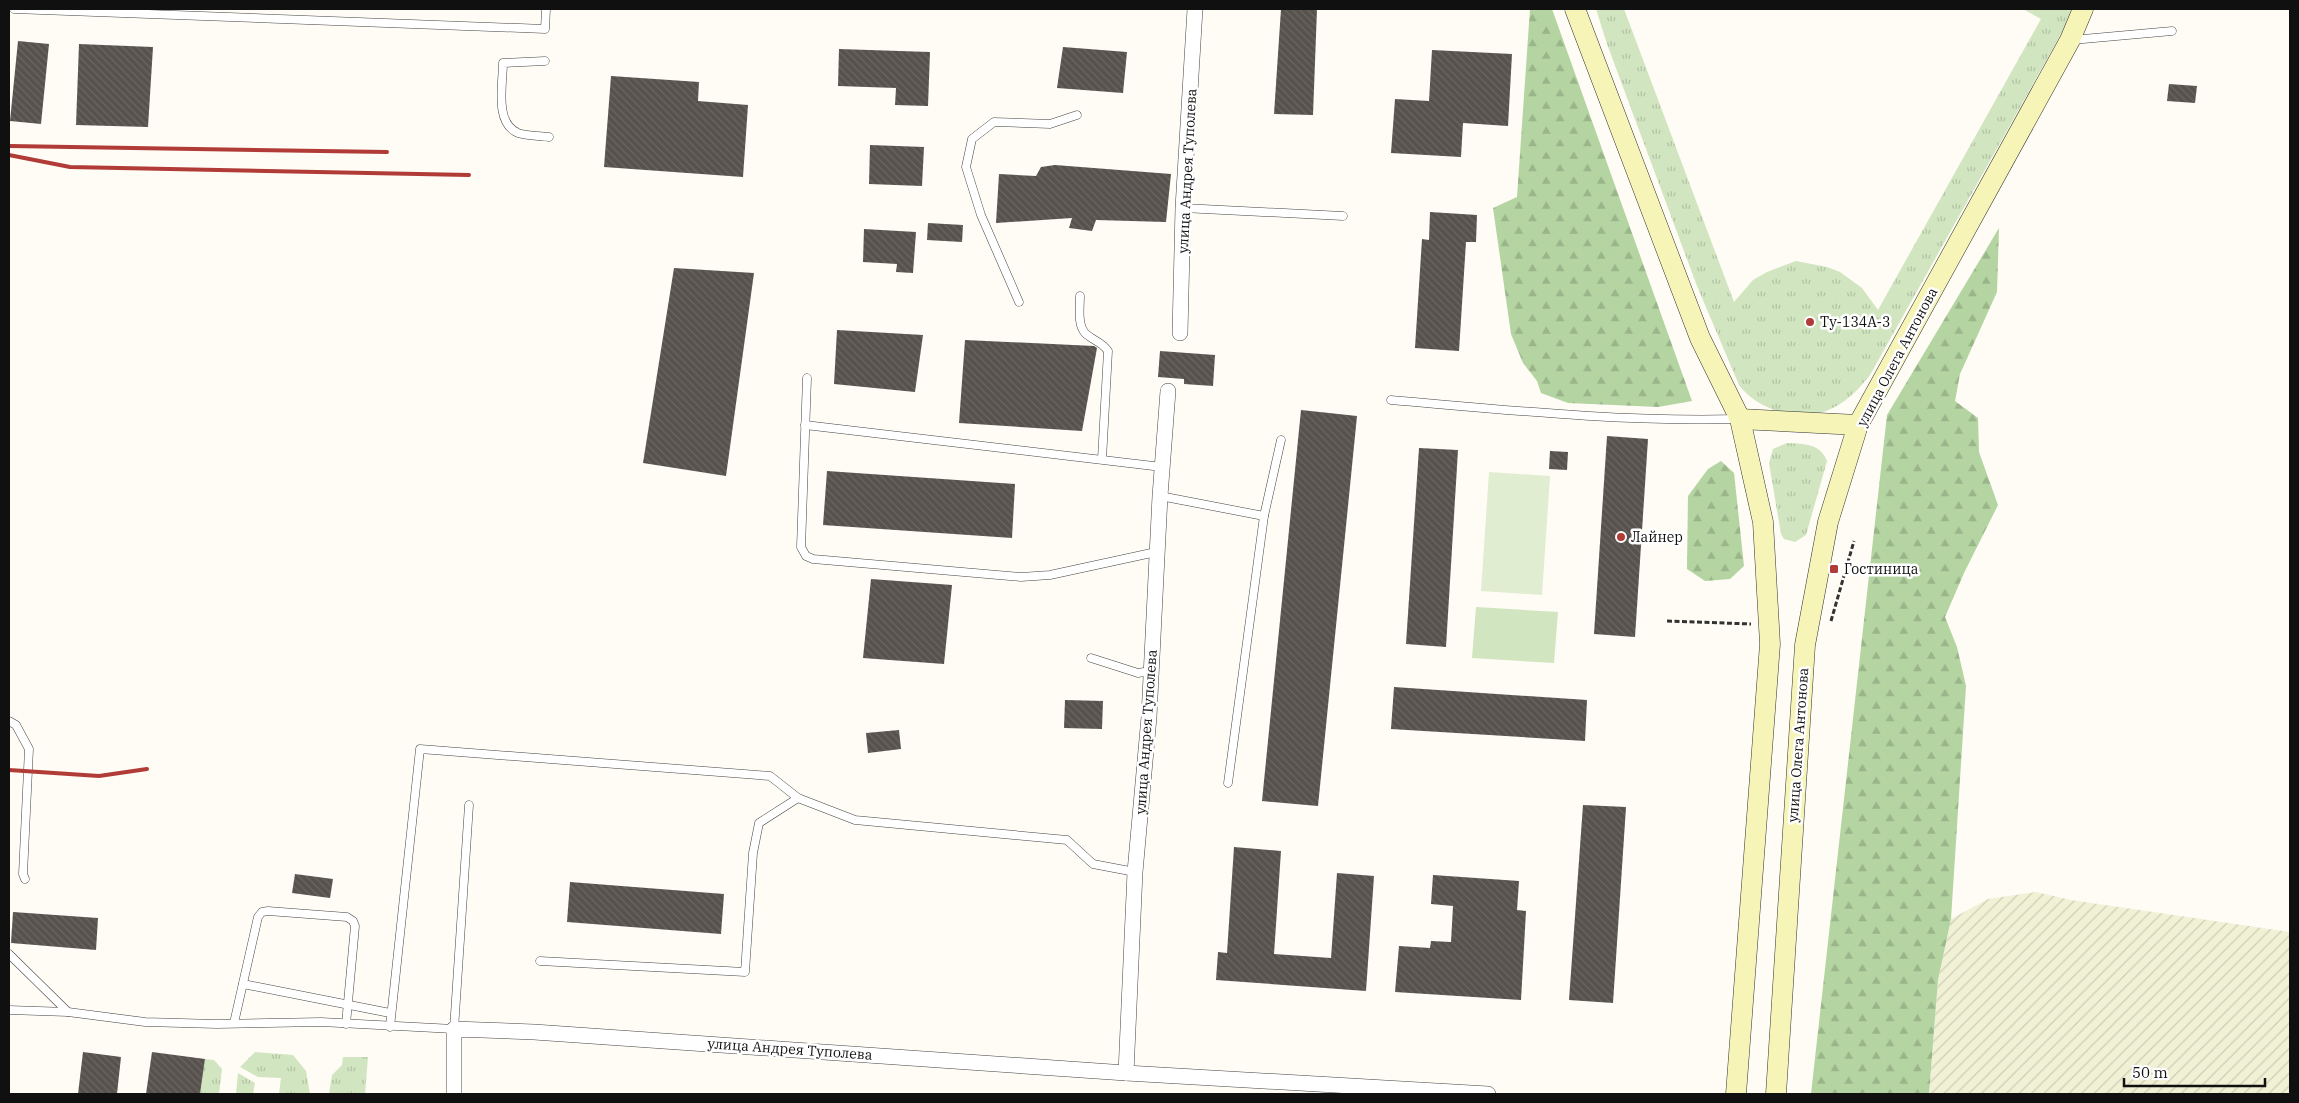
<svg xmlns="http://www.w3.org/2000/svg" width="2299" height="1103" viewBox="0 0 2299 1103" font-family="'IBM Plex Serif',serif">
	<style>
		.farmland { fill: url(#farmland-furrows) }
		.grass { fill: url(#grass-tufts) }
		.forest { fill: url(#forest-firs) }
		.park { fill: #d0e5c0 }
		.pitch { fill: #e1edd1 }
		.building { fill: url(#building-back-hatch) }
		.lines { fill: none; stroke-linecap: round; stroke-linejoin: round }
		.lane-casing { stroke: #434343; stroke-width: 9 }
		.street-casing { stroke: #434343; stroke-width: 16 }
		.secondary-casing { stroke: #323232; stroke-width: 21 }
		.path { stroke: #323232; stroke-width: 3; stroke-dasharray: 5 2.5; stroke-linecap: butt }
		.lane { stroke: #fff; stroke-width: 8 }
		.street { stroke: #fff; stroke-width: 15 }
		.secondary { stroke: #f6f4b6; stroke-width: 20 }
		.rail { stroke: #b03b37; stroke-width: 4 }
		.poi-dot { fill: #b03b37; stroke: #fff; stroke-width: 2 }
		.labels { text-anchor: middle; stroke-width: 5; stroke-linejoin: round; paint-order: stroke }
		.street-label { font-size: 14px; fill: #101010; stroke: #fff }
		.poi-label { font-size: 14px; fill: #101010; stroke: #fff; text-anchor: start }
	</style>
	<defs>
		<pattern id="farmland-furrows" width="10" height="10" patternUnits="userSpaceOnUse" patternTransform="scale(1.25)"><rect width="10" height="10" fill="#f1f1d6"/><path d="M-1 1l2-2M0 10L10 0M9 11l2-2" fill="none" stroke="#ceceb7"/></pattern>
		<pattern id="grass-tufts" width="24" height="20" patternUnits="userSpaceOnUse" patternTransform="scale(1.25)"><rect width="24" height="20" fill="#d0e5c0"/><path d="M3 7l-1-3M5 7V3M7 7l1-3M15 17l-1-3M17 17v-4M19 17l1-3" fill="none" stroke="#b2c3a4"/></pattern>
		<pattern id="forest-firs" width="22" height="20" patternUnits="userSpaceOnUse" patternTransform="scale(1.25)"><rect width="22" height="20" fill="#b4d4a1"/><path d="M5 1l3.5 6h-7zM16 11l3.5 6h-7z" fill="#9ab58a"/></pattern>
		<pattern id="building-back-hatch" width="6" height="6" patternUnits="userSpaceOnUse" patternTransform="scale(1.25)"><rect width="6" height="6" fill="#57524d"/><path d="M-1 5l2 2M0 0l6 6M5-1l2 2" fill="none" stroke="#6a6662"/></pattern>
	</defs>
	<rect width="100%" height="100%" fill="#fefcf4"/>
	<!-- farmland -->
	<polygon class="farmland" points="2036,892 2071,900 2290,932 2290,1094 1929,1094 1938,980 1951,919 1988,899"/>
	<!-- grass -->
	<g class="grass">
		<path d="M1596 9H1624L1734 302 1753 280 1767 272 1796 261 1827 267 1840 272 1862 288 1878 310 2041 19 2023 9H2075L1870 375C1858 390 1845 404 1826 411 1797 422 1758 410 1739 385L1697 286 1607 44Z"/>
		<path d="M1787 443C1804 444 1820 443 1827 461L1806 535 1795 542 1784 539 1781 534 1769 463 1773 449Z"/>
		<polygon points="255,1052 293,1055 306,1071 310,1094 279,1094 281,1078 258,1077 240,1067"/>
		<polygon points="343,1057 368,1057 365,1094 329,1094 332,1075 342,1065"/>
		<polygon points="205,1059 214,1060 222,1069 219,1094 200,1094"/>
		<polygon points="238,1073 255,1083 253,1094 236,1094"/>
	</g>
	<!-- forest -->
	<g class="forest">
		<polygon points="1530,9 1552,9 1692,401 1658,407 1568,403 1541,393 1537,381 1523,363 1511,334 1493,208 1517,197"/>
		<polygon points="1999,228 1997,292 1960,374 1955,401 1978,418 1979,452 1998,505 1964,573 1945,617 1957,647 1966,686 1951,919 1938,980 1929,1094 1811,1094 1887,415"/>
		<polygon points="1721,461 1734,473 1744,566 1730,579 1705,581 1687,569 1688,496 1708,469"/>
	</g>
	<!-- park -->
	<polygon class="park" points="1476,607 1558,612 1554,663 1472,658"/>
	<!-- pitch -->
	<polygon class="pitch" points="1489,472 1550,476 1542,595 1481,591"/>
	<!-- building -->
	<g class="building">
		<polygon points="1281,9 1317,9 1313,115 1274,114"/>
		<polygon points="18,41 49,44 41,124 10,121"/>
		<polygon points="79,44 153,47 148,127 76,125"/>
		<polygon points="1063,47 1127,52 1123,93 1057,88"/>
		<polygon points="839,49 930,52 928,106 895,105 896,88 838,86"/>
		<polygon points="1432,50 1512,54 1508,126 1463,123 1461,157 1391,153 1395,99 1429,101"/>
		<polygon points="611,76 699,82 698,101 748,105 743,177 604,167"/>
		<polygon points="2169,84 2197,86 2195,103 2167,101"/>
		<polygon points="870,145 924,147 922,186 869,184"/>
		<polygon points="1055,165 1171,174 1166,222 1096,220 1092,231 1069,228 1072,218 996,223 999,174 1036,176 1041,167"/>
		<polygon points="1430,212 1477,215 1476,242 1466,242 1459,351 1415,348 1422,239 1429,240"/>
		<polygon points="928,223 963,225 962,242 927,240"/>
		<polygon points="864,229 916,232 913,273 896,272 897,264 863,262"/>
		<polygon points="674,268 754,273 726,476 643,463"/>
		<polygon points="837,330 923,335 915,392 834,384"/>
		<polygon points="965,340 1094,346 1097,348 1082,431 959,423"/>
		<polygon points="1160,351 1215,355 1213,386 1184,384 1184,379 1158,377"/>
		<polygon points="1301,410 1357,416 1318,806 1262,801"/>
		<polygon points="1607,436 1648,439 1635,637 1594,634"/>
		<polygon points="1419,448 1458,450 1446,647 1406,644"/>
		<polygon points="1550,451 1568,452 1567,470 1549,469"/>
		<polygon points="827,471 1015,484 1012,538 823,525"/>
		<polygon points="871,579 952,585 944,664 863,658"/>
		<polygon points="1394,687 1587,700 1585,741 1391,729"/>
		<polygon points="1065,700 1103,701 1102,729 1064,728"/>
		<polygon points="899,730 901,749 868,753 866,733"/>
		<polygon points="1583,805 1626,807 1613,1003 1569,1000"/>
		<polygon points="1234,847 1281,851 1274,954 1331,958 1337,873 1374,876 1366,991 1216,980 1218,952 1227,953"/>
		<polygon points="295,874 333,879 330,898 292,893"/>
		<polygon points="1433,875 1519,881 1517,910 1526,911 1521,1000 1395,992 1399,946 1430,948 1431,941 1451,942 1453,906 1431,904"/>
		<polygon points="570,882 724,894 721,934 567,922"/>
		<polygon points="13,912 98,918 96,950 11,943"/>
		<polygon points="83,1052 121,1057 117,1094 78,1094"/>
		<polygon points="152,1052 205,1059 200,1094 146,1094"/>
	</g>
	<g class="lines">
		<defs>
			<g id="lane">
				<polyline points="14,9 545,29 546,9"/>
				<polyline points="2072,40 2172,31"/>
				<path d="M545 61 503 63C503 83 494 123 518 133 527 136 540 136 549 137"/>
				<polyline points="1183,208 1343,216"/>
				<path d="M1080 296C1080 307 1077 326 1086 334 1094 341 1102 342 1108 351L1102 459"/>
				<polyline points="1019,302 981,215 966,167 972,139 994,122 1050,124 1077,115"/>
				<polyline points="807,378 801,547 806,556 813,559 1021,577 1050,575 1156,552"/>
				<path d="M1391 400C1507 410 1622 422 1738 419"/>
				<polyline points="805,425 1162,467"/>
				<polyline points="1160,496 1264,516"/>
				<polyline points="1091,658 1138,673 1151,671"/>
				<polyline points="9,721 16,725 29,749 23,874 25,879"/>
				<polyline points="1228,783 1264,516 1281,440"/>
				<polyline points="9,954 68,1012"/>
				<polyline points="540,961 745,972 753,853 759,823 798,798 855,820 1067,840 1093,864 1135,872"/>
				<polyline points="243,984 390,1013"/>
				<polyline points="9,1010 68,1012 145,1022 217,1024 321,1022 454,1029 469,805"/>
				<polyline points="234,1023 258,917 262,912 268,911 347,917 353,921 355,926 346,1024"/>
				<polyline points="390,1027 420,749 770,776 798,798"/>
			</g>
			<g id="street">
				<polyline points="1180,333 1183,208 1195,9"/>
				<polyline points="1126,1073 1135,872 1149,717 1160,496 1168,391"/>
				<polyline points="454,1094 454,1029 534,1032 1126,1073 1488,1094"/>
			</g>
			<g id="secondary">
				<polyline points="1575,9 1700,338 1740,419 1763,522 1770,644 1736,1094"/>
				<polyline points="1740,419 1858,425"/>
				<polyline points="1776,1094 1805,645 1828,522 1858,425 2070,40 2083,9"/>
			</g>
		</defs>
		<!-- lane casing -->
		<use href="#lane" class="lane-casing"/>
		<!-- street casing -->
		<use href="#street" class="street-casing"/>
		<!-- secondary casing -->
		<use href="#secondary" class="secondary-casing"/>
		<!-- path -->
		<g class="path">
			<polyline points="1667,621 1751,624"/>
			<polyline points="1831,621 1854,541"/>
		</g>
		<!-- lane -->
		<use href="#lane" class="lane"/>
		<!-- street -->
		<use href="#street" class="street"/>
		<!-- secondary -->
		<use href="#secondary" class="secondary"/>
		<!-- rail -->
		<g class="rail">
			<polyline points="9,146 387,152"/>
			<polyline points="9,155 70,167 469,175"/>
			<polyline points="9,770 99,776 147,769"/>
		</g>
	</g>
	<!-- markers -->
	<g class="poi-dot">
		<circle cx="1810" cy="322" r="5"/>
		<circle cx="1621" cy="537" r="5"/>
		<rect x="1829" y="564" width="10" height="10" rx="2.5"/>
	</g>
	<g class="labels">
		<!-- street labels -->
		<g class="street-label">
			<text transform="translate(1187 171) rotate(-87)" y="5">улица Андрея Туполева</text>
			<text transform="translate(1897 357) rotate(-62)" y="5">улица Олега Антонова</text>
			<text transform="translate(1146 732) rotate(-86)" y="5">улица Андрея Туполева</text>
			<text transform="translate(1798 745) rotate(-86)" y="5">улица Олега Антонова</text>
			<text transform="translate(790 1049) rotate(4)" y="5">улица Андрея Туполева</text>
		</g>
		<!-- poi labels -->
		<g class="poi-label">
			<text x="1820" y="327">Ту-134А-3</text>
			<text x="1631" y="542">Лайнер</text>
			<text x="1844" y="574">Гостиница</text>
		</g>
	</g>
	<!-- border -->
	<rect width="2299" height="1103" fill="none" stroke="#101010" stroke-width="20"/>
	<!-- scale -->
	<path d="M2124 1078v8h141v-8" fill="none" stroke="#101010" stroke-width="2.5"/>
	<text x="2132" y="1078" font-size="15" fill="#101010" stroke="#ffffff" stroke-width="4" paint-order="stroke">50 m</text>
</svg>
